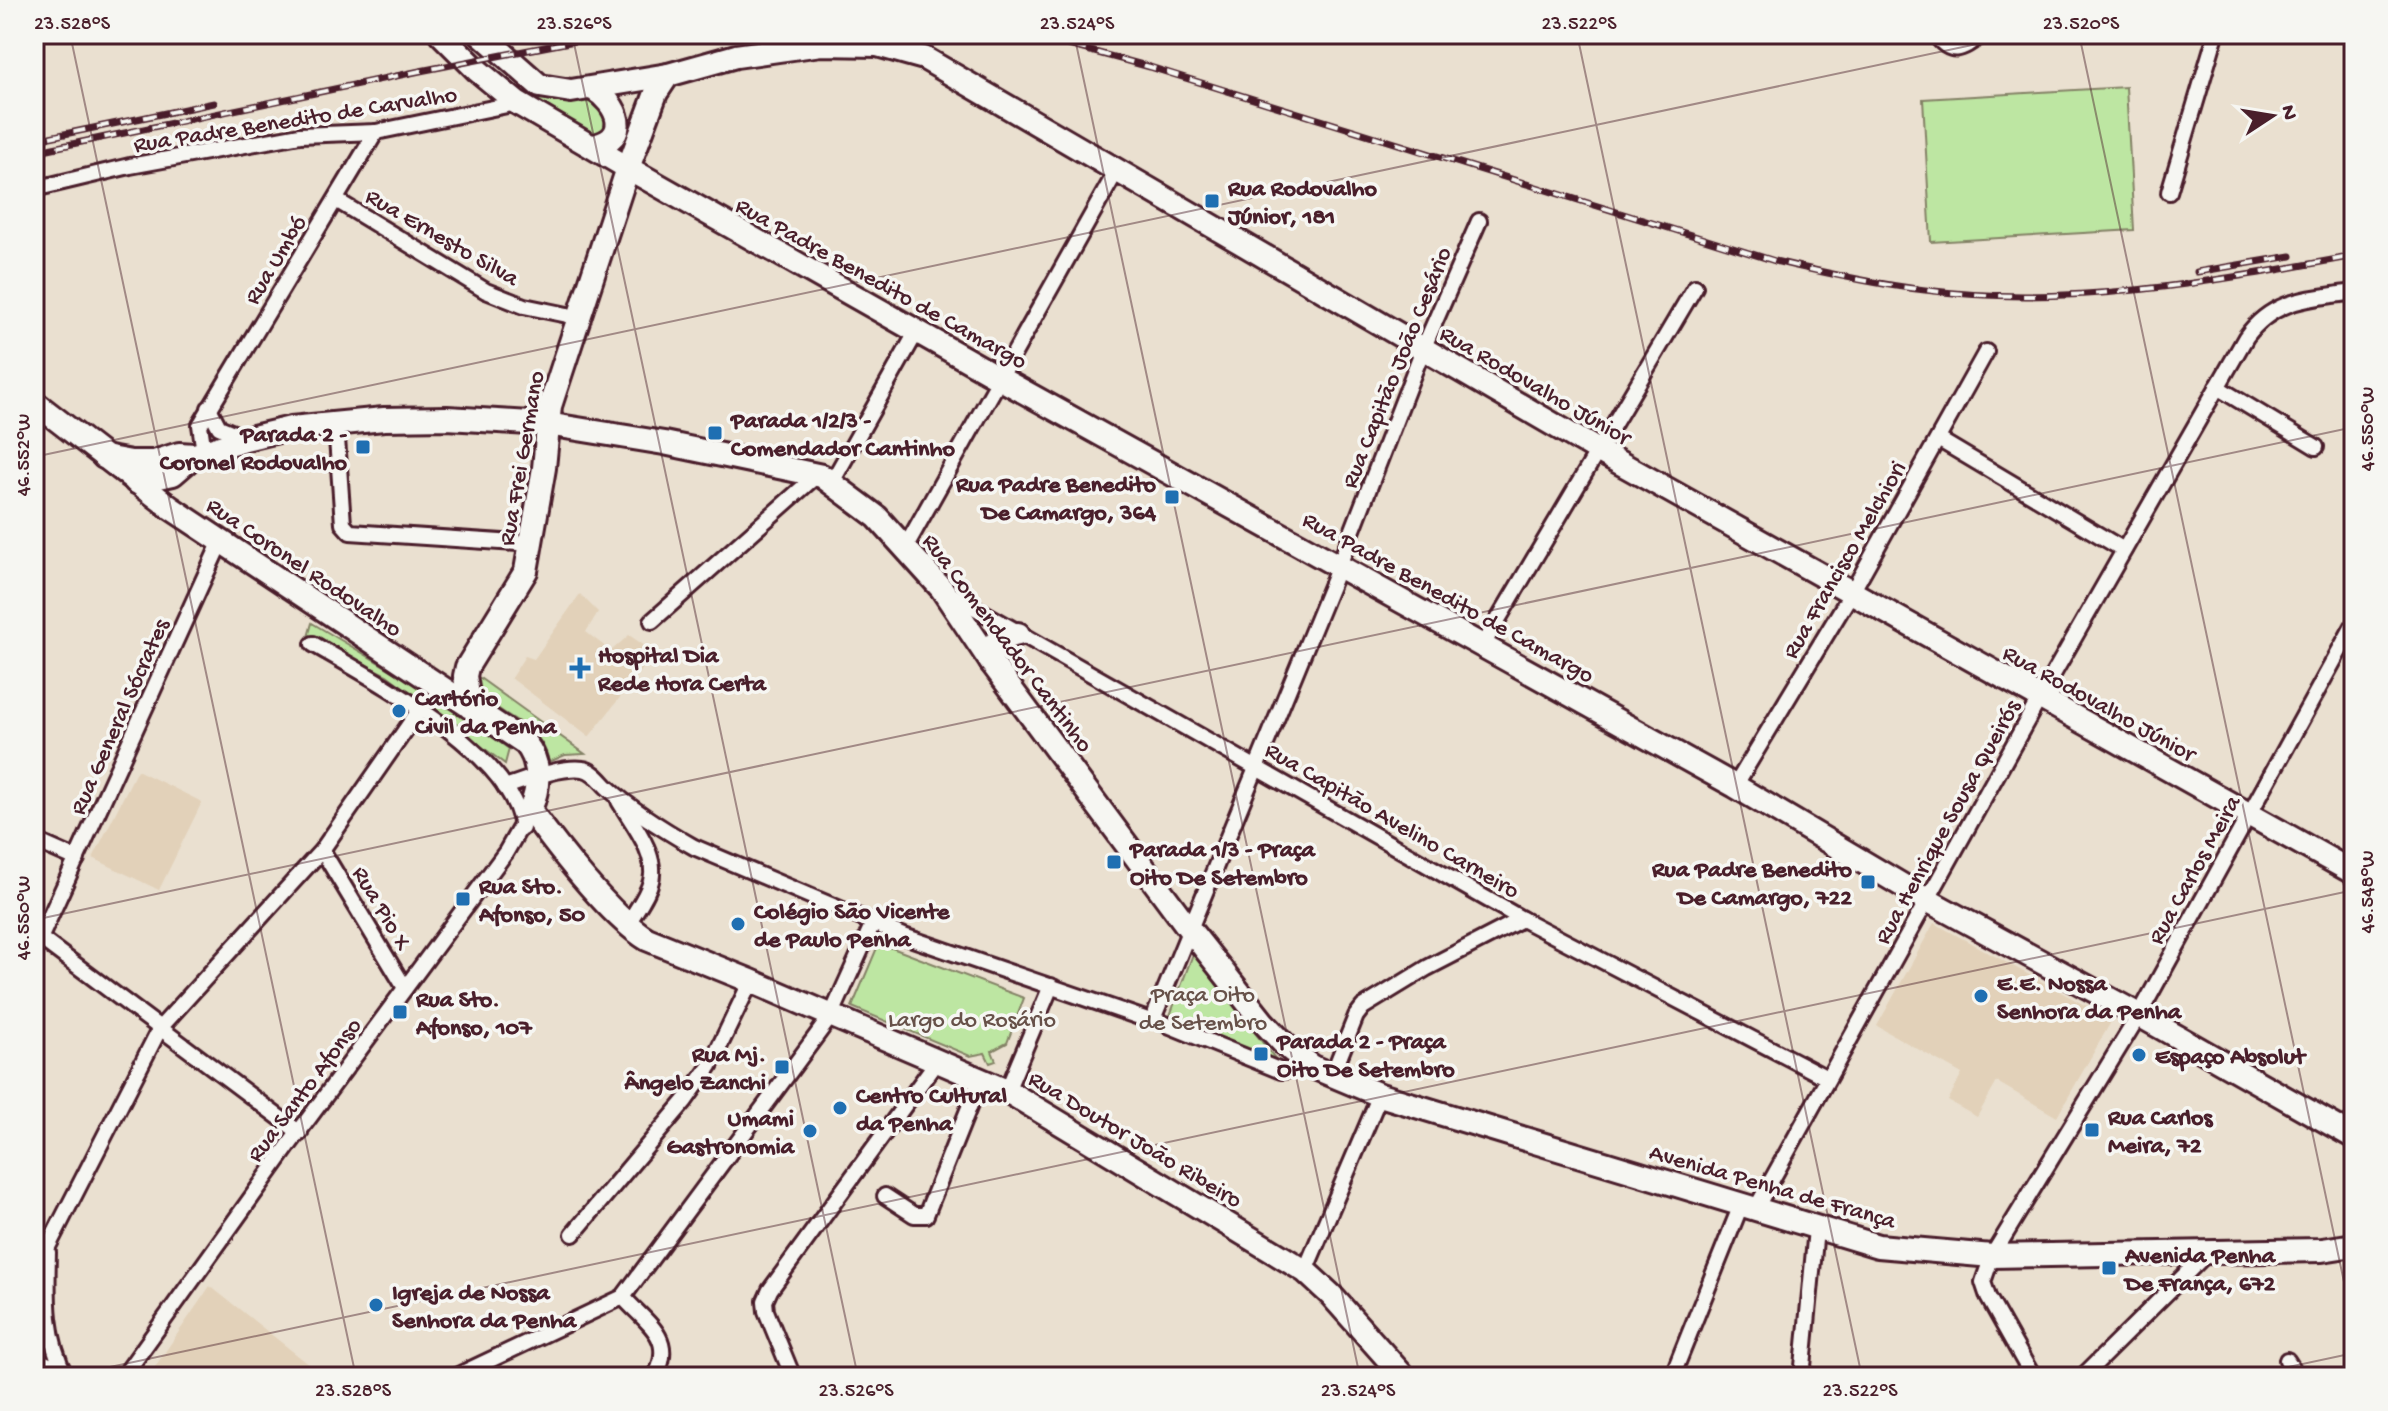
<svg xmlns="http://www.w3.org/2000/svg" width="2388" height="1411" viewBox="0 0 2388 1411" font-family="'Gochi Hand',sans-serif">
	<style>
		.built { fill: #e2d1b9 }
		.green { fill: #bde6a2; stroke: #848266; stroke-width: 2 }
		.lines { fill: none; stroke-linecap: round; stroke-linejoin: round }
		.street-casing { stroke: #4a1f2b; stroke-width: 20 }
		.secondary-casing { stroke: #4a1f2b; stroke-width: 28 }
		.street { stroke: #f6f6f2; stroke-width: 14 }
		.secondary { stroke: #f6f6f2; stroke-width: 22 }
		.rail-casing { stroke: #4a1f2b; stroke-width: 7 }
		.rail { stroke: #f6f6f2; stroke-width: 4; stroke-dasharray: 12; stroke-linecap: butt }
		.ticks { fill: none; stroke: #4a1f2b; stroke-width: 2; stroke-opacity: 0.45 }
		.poi-dot { fill: #1f6fb2; stroke: #f6f6f2; stroke-width: 3 }
		.labels { text-anchor: middle; stroke-width: 7; stroke-linejoin: round; paint-order: stroke }
		.street-label { font-size: 24px; fill: #4a1f2b; stroke: #f6f6f2 }
		.poi-label { font-size: 24px; font-weight: bold; fill: #4a1f2b; stroke: #f6f6f2; text-anchor: start }
		.park-label { font-size: 24px; fill: #675149; stroke: #f6f6f2 }
		.neatline { fill: none; stroke: #4a1f2b; stroke-width: 3 }
		.ticks-label { font-size: 20px; text-anchor: middle; fill: #4a1f2b }
	</style>
	<rect width="100%" height="100%" fill="#eae0d0"/>
	<filter id="ink" filterUnits="userSpaceOnUse"><feTurbulence type="fractalNoise" baseFrequency=".0125" numOctaves="2"/><feDisplacementMap in="SourceGraphic" scale="16" xChannelSelector="R" yChannelSelector="G"/><feConvolveMatrix kernelMatrix="1 2 1 2 8 2 1 2 1" color-interpolation-filters="sRGB"/></filter>
	<g filter="url(#ink)">
		<!-- built -->
		<g class="built">
			<polygon points="580,594 598,612 586,632 611,651 629,635 655,653 589,737 511,678 525,656 534,659"/>
			<polygon points="137,770 202,802 159,890 93,858"/>
			<polygon points="1934,923 2112,1020 2057,1117 1997,1082 1977,1117 1948,1101 1962,1074 1877,1026"/>
			<polygon points="210,1286 325,1377 148,1377"/>
		</g>
		<!-- green -->
		<g class="green">
			<polygon points="2126,87 2134,230 1931,242 1923,99"/>
			<polygon points="522,92 598,103 606,113 603,132 594,137"/>
			<polygon points="312,623 433,695 509,749 505,764 387,675 308,637"/>
			<path d="M477 676 585 754 565 755 549 762C540 714 482 720 477 676Z"/>
			<polygon points="879,943 1024,998 1007,1043 992,1051 996,1061 990,1063 985,1053 970,1056 852,1007"/>
			<polygon points="1193,954 1281,1066 1168,1021"/>
		</g>
		<g class="lines">
			<defs>
				<g id="street">
					<path d="M1935 34C1952 58 1963 48 1983 34"/>
					<polyline points="34,189 130,166 300,135 376,132 517,103"/>
					<polyline points="2169,192 2216,34"/>
					<polyline points="336,200 486,291 524,306 577,317"/>
					<polyline points="2217,387 2316,447"/>
					<polyline points="209,408 219,427 245,438"/>
					<polyline points="336,424 343,524 350,532 532,544"/>
					<polyline points="1938,439 2124,550"/>
					<polyline points="204,452 200,425 376,132"/>
					<polyline points="832,482 917,331"/>
					<polyline points="906,546 1117,170"/>
					<polyline points="949,593 1522,919 1827,1078"/>
					<polyline points="652,621 817,475"/>
					<path d="M313 644C373 679 514 753 522 828"/>
					<polyline points="1483,645 1695,287"/>
					<polyline points="1735,786 1852,592 1986,352"/>
					<path d="M505 787C526 780 561 766 583 769 593 770 601 781 607 787 633 811 664 830 694 847L904 936 1148 1020 1153 1019 1281 1071 1313 1067"/>
					<path d="M619 801C632 823 658 854 651 881 647 897 635 911 627 925"/>
					<polyline points="34,840 77,859"/>
					<polyline points="322,850 405,988"/>
					<polyline points="40,938 300,1133"/>
					<polyline points="34,952 221,541"/>
					<polyline points="1153,1019 1333,581 1423,349 1479,221"/>
					<polyline points="1332,1076 1356,1016 1363,1007 1427,968 1522,919"/>
					<polyline points="1007,1091 1051,986"/>
					<polyline points="885,1196 914,1215 926,1215 980,1080"/>
					<path d="M1755 1210 2039 699 2246 337C2274 298 2310 299 2354 292"/>
					<polyline points="573,1234 685,1101 710,1066 751,981"/>
					<path d="M48 1252C47 1296 45 1336 66 1377"/>
					<polyline points="1305,1271 1380,1095"/>
					<polyline points="34,1274 160,1028 322,850 420,709"/>
					<path d="M623 1297C648 1325 676 1338 655 1377"/>
					<polyline points="34,1359 62,1370"/>
					<polyline points="2287,1360 2298,1377"/>
					<polyline points="123,1377 289,1145 506,852 530,810"/>
					<polyline points="454,1377 623,1297 831,1016 873,923"/>
					<polyline points="793,1377 766,1311 765,1301 770,1290 937,1061"/>
					<polyline points="1672,1377 1741,1205"/>
					<polyline points="1802,1377 1816,1229"/>
					<polyline points="2033,1377 1988,1297 1983,1282 1992,1256 2139,1015 2354,624"/>
					<polyline points="2082,1377 2207,1253"/>
				</g>
				<g id="secondary">
					<polyline points="441,34 477,70 517,103 628,168 1001,379 1735,786 1927,900 2139,1015 2354,1137"/>
					<polyline points="481,34 540,86 571,91 668,75 736,56 821,44 877,45 924,58 1597,450 2354,873"/>
					<path d="M592 88C618 103 633 139 593 146"/>
					<path d="M34 402 171 508 525 743C542 763 539 788 530 810 557 847 610 916 647 939L751 981 1007 1091 1305 1271 1331 1295 1404 1377"/>
					<polyline points="104,457 131,462 154,462 179,454 195,455 245,439 291,428 384,419 447,418 547,424 664,443 822,476 877,517 942,589 991,662 1190,930 1263,1022 1286,1046 1313,1067 1380,1095 1878,1246 1992,1256 2322,1250 2354,1245"/>
					<polyline points="136,482 173,474 195,455"/>
					<polyline points="991,662 992,648 998,639 1018,634"/>
					<polyline points="470,707 465,676 467,667 526,571 544,468 550,406 628,168 656,93 668,75"/>
				</g>
			</defs>
			<!-- street casing -->
			<use href="#street" class="street-casing"/>
			<!-- secondary casing -->
			<use href="#secondary" class="secondary-casing"/>
			<!-- street -->
			<use href="#street" class="street"/>
			<!-- secondary -->
			<use href="#secondary" class="secondary"/>
			<defs>
				<g id="rail">
					<path d="M1028 34 1150 67 1775 261C1825 273 1874 284 1925 290 2069 308 2213 282 2354 256"/>
					<polyline points="50,137 214,103"/>
					<polyline points="34,152 420,71 611,34"/>
					<polyline points="2197,272 2291,256"/>
				</g>
			</defs>
			<!-- rail casing -->
			<use href="#rail" class="rail-casing"/>
			<!-- rail -->
			<use href="#rail" class="rail"/>
		</g>
	</g>
	<!-- ticks -->
	<path class="ticks" d="M70 34 356 1377M572 34 858 1377M1074 34 1360 1377M1577 34 1862 1377M2079 34 2354 1329M34 457 2024 34M34 920 2354 427M63 1377 2354 890M2241 1377 2354 1353"/>
	<!-- markers -->
	<g class="poi-dot">
		<rect x="1204" y="193" width="16" height="16" rx="4"/>
		<rect x="707" y="425" width="16" height="16" rx="4"/>
		<rect x="355" y="439" width="16" height="16" rx="4"/>
		<rect x="1164" y="489" width="16" height="16" rx="4"/>
		<path d="M576 656h8v8h8v8h-8v8h-8v-8h-8v-8h8z"/>
		<circle cx="399" cy="711" r="8"/>
		<rect x="1106" y="854" width="16" height="16" rx="4"/>
		<rect x="1860" y="874" width="16" height="16" rx="4"/>
		<rect x="455" y="891" width="16" height="16" rx="4"/>
		<circle cx="738" cy="924" r="8"/>
		<circle cx="1981" cy="996" r="8"/>
		<rect x="392" y="1004" width="16" height="16" rx="4"/>
		<rect x="1253" y="1046" width="16" height="16" rx="4"/>
		<circle cx="2139" cy="1055" r="8"/>
		<rect x="774" y="1059" width="16" height="16" rx="4"/>
		<circle cx="840" cy="1108" r="8"/>
		<rect x="2084" y="1122" width="16" height="16" rx="4"/>
		<circle cx="810" cy="1131" r="8"/>
		<rect x="2101" y="1260" width="16" height="16" rx="4"/>
		<circle cx="376" cy="1305" r="8"/>
	</g>
	<g class="labels">
		<!-- street labels -->
		<g class="street-label">
			<text transform="translate(295 118) rotate(-9)" y="8">Rua Padre Benedito de Carvalho</text>
			<text transform="translate(443 236) rotate(30)" y="8">Rua Ernesto Silva</text>
			<text transform="translate(274 259) rotate(-59)" y="8">Rua Umbó</text>
			<text transform="translate(882 282) rotate(29)" y="8">Rua Padre Benedito de Camargo</text>
			<text transform="translate(1395 367) rotate(-68)" y="8">Rua Capitão João Cesário</text>
			<text transform="translate(1536 384) rotate(30)" y="8">Rua Rodovalho Júnior</text>
			<text transform="translate(520 458) rotate(-80)" y="8">Rua Frei Germano</text>
			<text transform="translate(1843 559) rotate(-60)" y="8">Rua Francisco Melchiori</text>
			<text transform="translate(305 566) rotate(34)" y="8">Rua Coronel Rodovalho</text>
			<text transform="translate(1449 596) rotate(29)" y="8">Rua Padre Benedito de Camargo</text>
			<text transform="translate(1009 642) rotate(53)" y="8">Rua Comendador Cantinho</text>
			<text transform="translate(2100 702) rotate(29)" y="8">Rua Rodovalho Júnior</text>
			<text transform="translate(118 716) rotate(-66)" y="8">Rua General Sócrates</text>
			<text transform="translate(1393 819) rotate(30)" y="8">Rua Capitão Avelino Carneiro</text>
			<text transform="translate(1946 821) rotate(-61)" y="8">Rua Henrique Sousa Queirós</text>
			<text transform="translate(2193 869) rotate(-61)" y="8">Rua Carlos Meira</text>
			<text transform="translate(383 907) rotate(59)" y="8">Rua Pio X</text>
			<text transform="translate(303 1089) rotate(-53)" y="8">Rua Santo Afonso</text>
			<text transform="translate(1136 1138) rotate(31)" y="8">Rua Doutor João Ribeiro</text>
			<text transform="translate(1773 1185) rotate(16)" y="8">Avenida Penha de França</text>
		</g>
		<!-- poi labels -->
		<g class="poi-label">
			<text x="1228" y="195">Rua Rodovalho<tspan x="1228" dy="28">Júnior, 181</tspan></text>
			<text x="731" y="427">Parada 1/2/3 -<tspan x="731" dy="28">Comendador Cantinho</tspan></text>
			<text x="347" y="441" text-anchor="end">Parada 2 -<tspan x="347" dy="28">Coronel Rodovalho</tspan></text>
			<text x="1156" y="491" text-anchor="end">Rua Padre Benedito<tspan x="1156" dy="28">De Camargo, 364</tspan></text>
			<text x="598" y="662">Hospital Dia<tspan x="598" dy="28">Rede Hora Certa</tspan></text>
			<text x="415" y="705">Cartório<tspan x="415" dy="28">Civil da Penha</tspan></text>
			<text x="1130" y="856">Parada 1/3 - Praça<tspan x="1130" dy="28">Oito De Setembro</tspan></text>
			<text x="1852" y="876" text-anchor="end">Rua Padre Benedito<tspan x="1852" dy="28">De Camargo, 722</tspan></text>
			<text x="479" y="893">Rua Sto.<tspan x="479" dy="28">Afonso, 50</tspan></text>
			<text x="754" y="918">Colégio São Vicente<tspan x="754" dy="28">de Paulo Penha</tspan></text>
			<text x="1997" y="990">E.E. Nossa<tspan x="1997" dy="28">Senhora da Penha</tspan></text>
			<text x="416" y="1006">Rua Sto.<tspan x="416" dy="28">Afonso, 107</tspan></text>
			<text x="1277" y="1048">Parada 2 - Praça<tspan x="1277" dy="28">Oito De Setembro</tspan></text>
			<text x="766" y="1061" text-anchor="end">Rua Mj.<tspan x="766" dy="28">Ângelo Zanchi</tspan></text>
			<text x="2155" y="1063">Espaço Absolut</text>
			<text x="856" y="1102">Centro Cultural<tspan x="856" dy="28">da Penha</tspan></text>
			<text x="2108" y="1124">Rua Carlos<tspan x="2108" dy="28">Meira, 72</tspan></text>
			<text x="794" y="1125" text-anchor="end">Umami<tspan x="794" dy="28">Gastronomia</tspan></text>
			<text x="2125" y="1262">Avenida Penha<tspan x="2125" dy="28">De França, 672</tspan></text>
			<text x="392" y="1299">Igreja de Nossa<tspan x="392" dy="28">Senhora da Penha</tspan></text>
		</g>
		<!-- park labels -->
		<g class="park-label">
			<text x="1203" y="1001">Praça Oito<tspan x="1203" dy="28">de Setembro</tspan></text>
			<text x="972" y="1026">Largo do Rosário</text>
		</g>
	</g>
	<!-- margin -->
	<rect width="2388" height="1411" fill="none" stroke="#f6f6f2" stroke-width="88"/>
	<!-- north arrow -->
	<g transform="translate(2272 116) rotate(78)" stroke="#f6f6f2" stroke-width="6" paint-order="stroke">
	<path d="M0-6L14 30L0 20L-14 30Z" fill="#4a1f2b"/>
	<text y="-12" font-size="22" font-weight="bold" text-anchor="middle" fill="#4a1f2b">N</text>
	</g>
	<rect x="44" y="44" width="2300" height="1323" class="neatline"/>
	<g class="ticks-label">
		<text x="72" y="29">23.528°S</text>
		<text x="574" y="29">23.526°S</text>
		<text x="1077" y="29">23.524°S</text>
		<text x="1579" y="29">23.522°S</text>
		<text x="2081" y="29">23.520°S</text>
		<text transform="translate(2366 429) rotate(-90)" y="7">46.550°W</text>
		<text transform="translate(22 455) rotate(-90)" y="7">46.552°W</text>
		<text transform="translate(2366 892) rotate(-90)" y="7">46.548°W</text>
		<text transform="translate(22 918) rotate(-90)" y="7">46.550°W</text>
		<text x="353" y="1396">23.528°S</text>
		<text x="856" y="1396">23.526°S</text>
		<text x="1358" y="1396">23.524°S</text>
		<text x="1860" y="1396">23.522°S</text>
	</g>
</svg>
